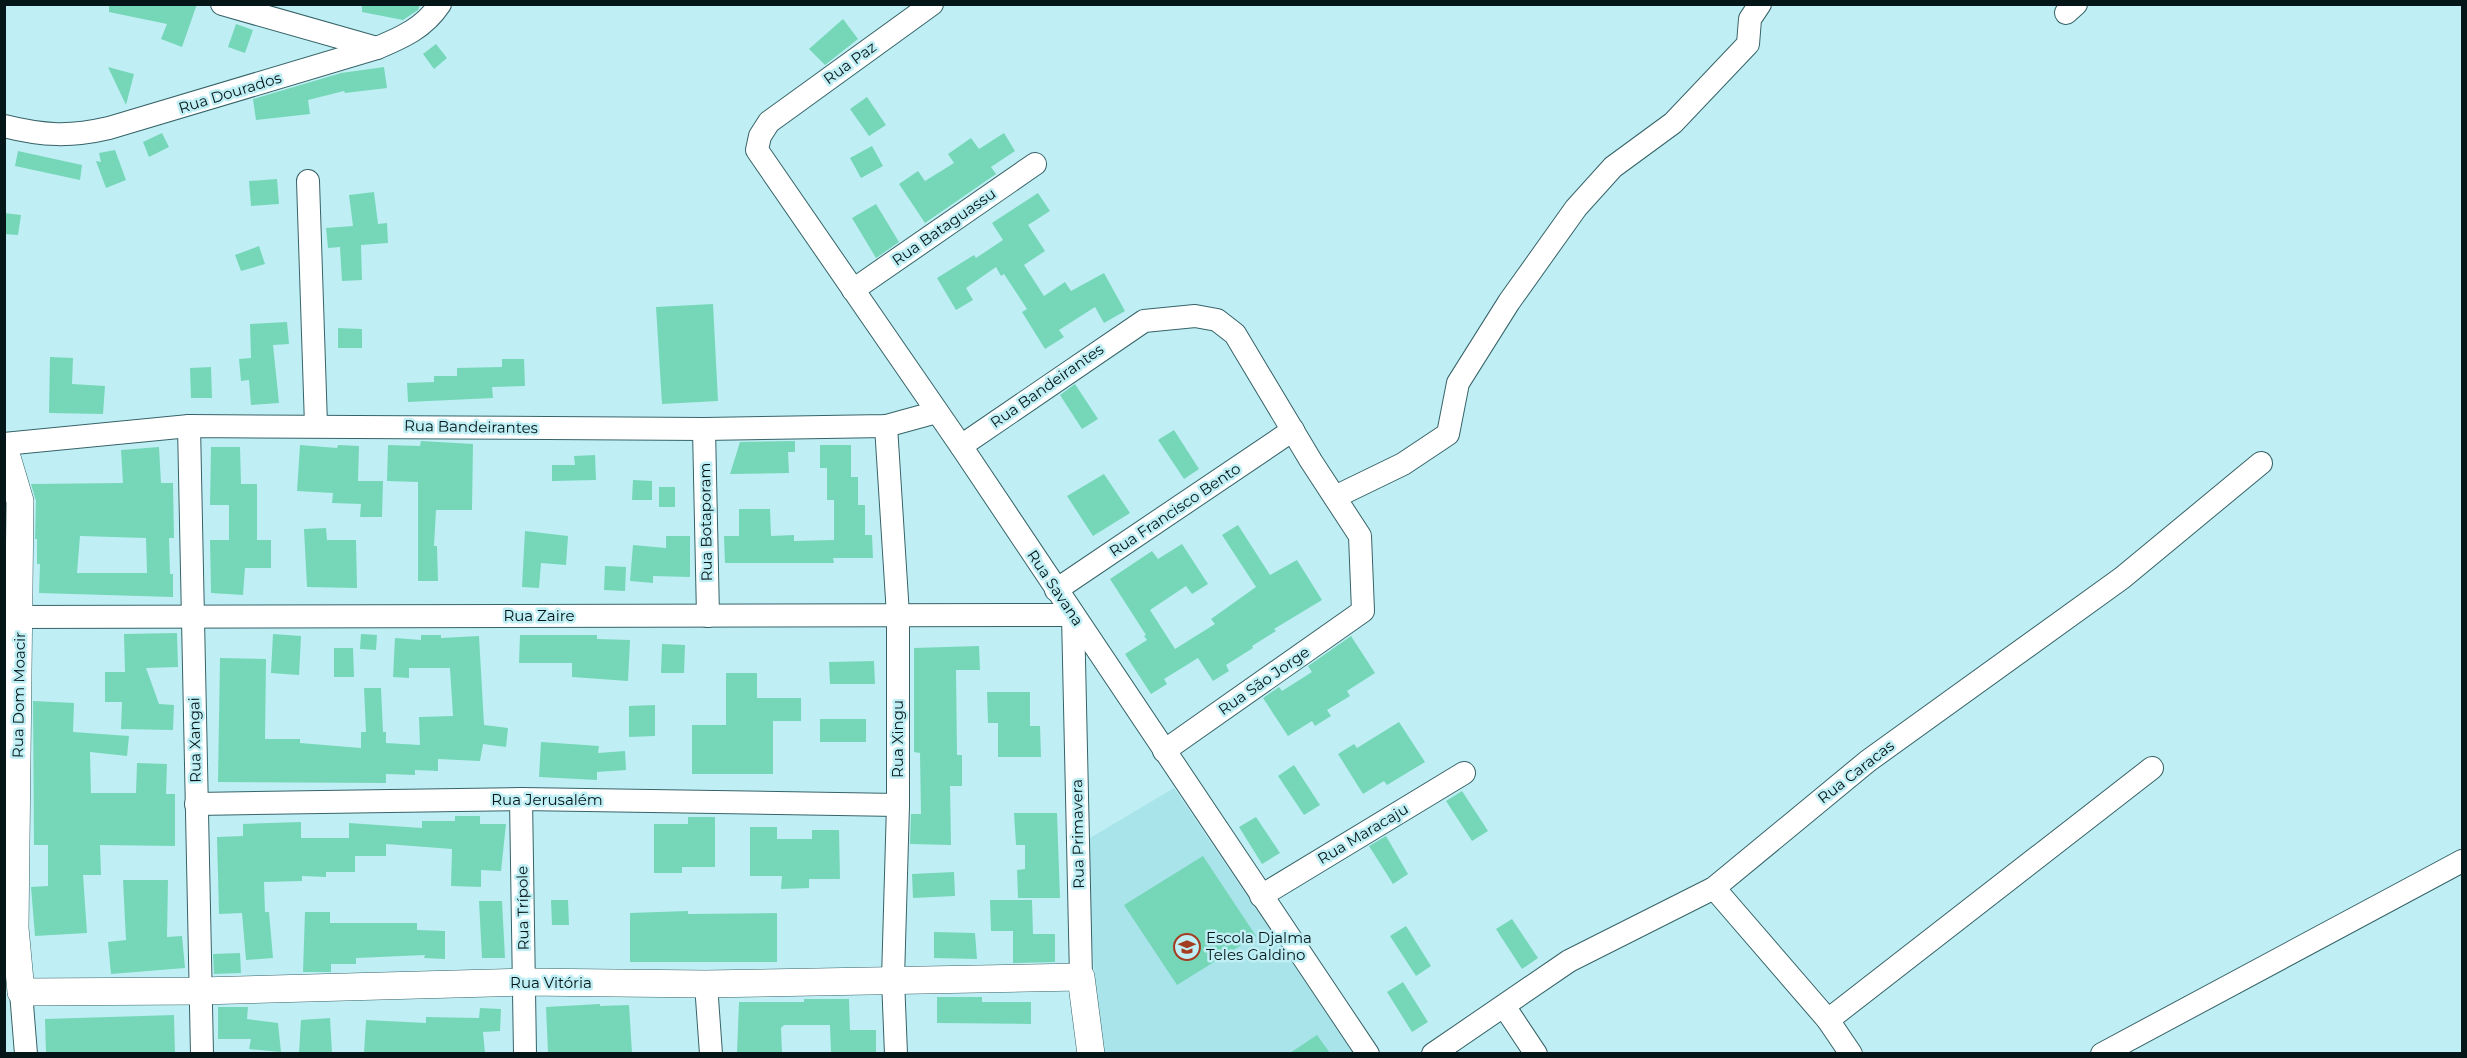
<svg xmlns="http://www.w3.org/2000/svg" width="2467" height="1058" viewBox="0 0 2467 1058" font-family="Montserrat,sans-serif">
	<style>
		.built { fill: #a9e4ea }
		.building { fill: #75d7b8; fill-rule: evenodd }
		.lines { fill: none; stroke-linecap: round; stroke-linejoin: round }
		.minor-casing { stroke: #376368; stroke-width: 24 }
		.tertiary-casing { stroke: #376368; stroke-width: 28 }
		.minor { stroke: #fff; stroke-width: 22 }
		.tertiary { stroke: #fff; stroke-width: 27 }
		.labels { text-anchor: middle; stroke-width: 5; stroke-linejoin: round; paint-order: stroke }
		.street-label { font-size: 15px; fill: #041618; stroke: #bfeff4 }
		.poi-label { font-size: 15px; fill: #041618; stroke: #bfeff4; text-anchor: start }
	</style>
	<rect width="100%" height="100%" fill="#bfeff4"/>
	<!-- built -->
	<polygon class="built" points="1174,788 1353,1053 1100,1053 1085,841"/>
	<!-- building -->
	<g class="building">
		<polygon points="109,4 197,4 182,47 161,39 167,24 109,12"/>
		<polygon points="362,4 420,4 418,10 403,20 362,12"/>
		<polygon points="843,19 858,39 825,65 809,49"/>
		<polygon points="236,24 253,30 245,53 228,47"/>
		<polygon points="436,44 447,58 434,69 423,54"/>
		<polygon points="108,67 134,74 126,105"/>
		<polygon points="384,67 387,88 345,93 344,91 308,100 310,114 256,120 253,99 341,73"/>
		<polygon points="867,97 886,125 869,136 850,109"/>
		<polygon points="162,133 169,147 149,157 143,142"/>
		<polygon points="1004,133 1015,151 991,167 996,174 925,223 899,184 918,171 925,181 954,163 948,154 971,138 979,149"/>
		<polygon points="872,146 883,166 861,178 850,158"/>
		<polygon points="115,150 126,180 106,188 96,161 101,162 99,153"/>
		<polygon points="18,151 82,165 80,180 15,166"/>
		<polygon points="277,179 279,204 251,206 249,181"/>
		<polygon points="374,192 378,224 387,223 388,243 361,245 362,280 342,281 340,247 328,248 326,228 353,226 349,195"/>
		<polygon points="1038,193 1050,211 1028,225 1045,251 1024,265 1044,296 1065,282 1071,291 1104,273 1125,311 1104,323 1095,307 1059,330 1064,337 1045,349 1022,312 1027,309 1004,274 1001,276 996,267 966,288 973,300 956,310 937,278 974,255 976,258 1003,240 992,223"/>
		<polygon points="876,204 899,242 876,258 852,218"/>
		<polygon points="4,213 21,215 18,235 4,234"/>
		<polygon points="259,246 265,264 241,271 235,255"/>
		<polygon points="713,304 718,401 662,404 656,307"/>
		<polygon points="287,322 289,344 273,345 279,403 251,405 249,380 241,381 239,359 251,358 250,324"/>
		<polygon points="338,328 362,329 362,348 338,348"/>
		<polygon points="50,357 73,358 72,384 105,386 103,414 49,413"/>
		<polygon points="502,359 524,359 525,386 492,387 493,398 408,402 407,383 434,382 434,376 457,376 457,368 502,367"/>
		<polygon points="211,367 212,398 191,398 190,368"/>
		<polygon points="1075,384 1098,419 1082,429 1060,395"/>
		<polygon points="1174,430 1199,469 1184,479 1158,440"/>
		<polygon points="421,441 473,444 472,510 436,510 434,546 437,546 438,581 418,581 418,482 387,481 388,445 420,446"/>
		<polygon points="795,441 795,452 788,452 789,473 730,474 740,442"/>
		<polygon points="300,445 337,448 338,445 359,446 358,481 383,481 382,517 360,517 361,504 332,503 333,493 297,491"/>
		<polygon points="820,445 851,445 851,477 858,477 858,505 865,505 865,535 872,535 873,558 833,558 834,563 725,563 724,536 739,536 739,509 770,509 771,536 794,535 794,541 834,540 834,500 827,500 827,468 820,468"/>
		<path d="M159 447 161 483H173L174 538H169L170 574H173V597L39 593 40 564H37V539H35L36 501 31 484 123 483 121 450ZM80 536 146 538 147 573H77Z"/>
		<polygon points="211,447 240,447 241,484 257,484 257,540 271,540 271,568 245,568 243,595 211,593 210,540 229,540 229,505 210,505"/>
		<polygon points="595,455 596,480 552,481 552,465 575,465 574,456"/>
		<polygon points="1104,474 1130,513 1093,536 1067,496"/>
		<polygon points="633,480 652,481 652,500 632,500"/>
		<rect x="659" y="487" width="16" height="20"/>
		<polygon points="1238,525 1270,575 1297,560 1322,600 1274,629 1276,631 1252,646 1253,648 1226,665 1229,671 1213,681 1198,658 1164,679 1167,684 1151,694 1125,654 1147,640 1144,636 1146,635 1110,579 1152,551 1158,559 1182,544 1208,584 1192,594 1186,586 1150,610 1175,649 1215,624 1211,619 1256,587 1222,535"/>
		<polygon points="326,528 327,540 356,540 357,588 307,587 304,529"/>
		<polygon points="525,531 568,536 566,565 541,563 539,588 522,587"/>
		<polygon points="666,536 690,536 690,577 653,576 653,583 630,581 633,545 666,548"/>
		<polygon points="605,566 626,567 625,591 604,590"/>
		<polygon points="177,633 178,667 146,668 159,704 174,705 173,730 121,729 122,702 105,702 105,672 125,672 124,634"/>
		<polygon points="273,634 301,636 299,675 271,673"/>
		<polygon points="361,634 377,635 376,650 360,649"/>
		<polygon points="421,635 441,635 441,638 479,636 484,725 508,728 506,747 483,744 480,761 438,759 438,771 415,770 415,775 386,774 386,783 218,782 220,658 266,659 265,739 300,739 300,743 361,748 361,732 366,732 364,688 381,688 383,732 386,732 386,743 420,745 419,717 453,716 450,668 409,668 409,678 393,677 395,638 421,640"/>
		<polygon points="520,635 597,635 597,639 630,640 628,681 572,677 572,663 519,663"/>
		<polygon points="1351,636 1375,673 1347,691 1350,696 1327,710 1331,716 1315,726 1312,721 1288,736 1263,698 1279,687 1282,691 1312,672 1308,666"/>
		<polygon points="662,644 685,645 684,673 661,673"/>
		<polygon points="979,646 980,670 956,670 957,755 962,755 962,786 950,786 951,845 910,844 911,814 921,814 920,753 914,752 914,648"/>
		<polygon points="334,648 353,648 354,677 334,677"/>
		<polygon points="874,661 875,684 830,684 829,662"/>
		<polygon points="726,673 757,673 757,698 801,698 801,721 773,721 773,774 692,774 692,725 726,725"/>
		<polygon points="987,692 1030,692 1030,726 1040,726 1041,757 998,757 998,723 988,723"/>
		<polygon points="33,701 74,703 73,732 129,736 127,756 90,752 91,793 136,793 137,763 167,764 166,794 175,794 175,846 100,845 101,875 83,875 87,933 35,936 31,887 48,886 48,845 34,845"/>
		<polygon points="655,705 655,736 629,737 629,706"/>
		<rect x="820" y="719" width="46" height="23"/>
		<polygon points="1399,722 1425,762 1387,785 1384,781 1363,794 1338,754 1354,744 1357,748"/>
		<polygon points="541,742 599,746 598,753 625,751 626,770 597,772 597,780 539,777"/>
		<polygon points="1294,765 1320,805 1304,815 1278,776"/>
		<polygon points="1462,791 1488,831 1472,841 1446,801"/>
		<polygon points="1014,813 1057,813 1060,898 1018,898 1017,870 1025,869 1025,845 1016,845"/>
		<polygon points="455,816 480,816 480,824 506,824 501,871 481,870 481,887 451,886 452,849 386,844 386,856 355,856 355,872 326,872 326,877 302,876 302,881 264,882 265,912 269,912 273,958 246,960 242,913 219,914 217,837 243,836 243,824 301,822 301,838 349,838 349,823 422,828 422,821 455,821"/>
		<polygon points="688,817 715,817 715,867 682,867 682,873 654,873 654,824 688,824"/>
		<polygon points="1256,817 1280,853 1262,864 1239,827"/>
		<polygon points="750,827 777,827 777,839 812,839 812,830 839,830 840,879 809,879 809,888 781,889 782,876 750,876"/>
		<polygon points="1386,836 1408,874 1393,884 1369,846"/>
		<polygon points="1203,856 1256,936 1177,985 1124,905"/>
		<polygon points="954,872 955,896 913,898 912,874"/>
		<polygon points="123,880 168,880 167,937 182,936 185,968 111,974 108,942 126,940"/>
		<polygon points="551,900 568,900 569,925 552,925"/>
		<polygon points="990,900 1032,900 1033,934 1055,934 1055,962 1013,963 1013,931 991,931"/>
		<polygon points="479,901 502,901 505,958 482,958"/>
		<polygon points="688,911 688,914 777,913 777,962 630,962 630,913"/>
		<polygon points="305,912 330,912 330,923 417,923 417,930 445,931 445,959 424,958 425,955 356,958 356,964 331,964 331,972 303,972"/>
		<polygon points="1512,919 1538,958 1522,969 1496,929"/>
		<polygon points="1406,926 1431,966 1416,976 1390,936"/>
		<polygon points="934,932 975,933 977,959 934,958"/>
		<polygon points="240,953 241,973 214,974 213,954"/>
		<polygon points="1403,982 1428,1022 1412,1032 1387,992"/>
		<polygon points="937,997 982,997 982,1002 1031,1002 1031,1024 937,1023"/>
		<polygon points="804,999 849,999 850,1030 876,1030 876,1053 831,1053 830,1025 784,1025 781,1028 782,1053 737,1053 739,1002 804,1002"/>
		<polygon points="600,1004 600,1006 629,1005 632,1053 548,1053 546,1007"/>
		<polygon points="218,1007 248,1007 247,1019 278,1023 281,1052 249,1049 251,1039 218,1039"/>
		<polygon points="480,1008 501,1009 500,1031 483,1032 485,1053 364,1053 366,1020 426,1023 426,1017 479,1018"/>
		<polygon points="174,1015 175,1053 46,1053 45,1019"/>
		<polygon points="330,1018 332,1053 299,1053 301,1020"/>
		<polygon points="1317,1035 1330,1053 1290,1053"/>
	</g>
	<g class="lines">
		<defs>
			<g id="minor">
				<polyline points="222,4 377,48"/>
				<polyline points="932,4 769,122 760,136 757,150 961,446 1368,1054"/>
				<polyline points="2066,13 2076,4"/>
				<path d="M4 126C44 136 70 137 109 128L377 48C403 37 424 28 440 4"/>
				<polyline points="308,181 316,425"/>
				<polyline points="853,290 1035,164"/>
				<polyline points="189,426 202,1054"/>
				<polyline points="886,426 898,615 898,805 893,979 896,1054"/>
				<polyline points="704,429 708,616"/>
				<polyline points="4,444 189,426 704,429 886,426 937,412"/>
				<polyline points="961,446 1144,321 1195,316 1217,320 1235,334 1311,461 1360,536 1363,611 1164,751"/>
				<polyline points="1335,497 1403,464 1448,434 1458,383 1509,302 1576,208 1613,167 1673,123 1748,44 1750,19 1760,4"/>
				<polyline points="1056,590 1293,430"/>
				<polyline points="4,617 1073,615 1081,977"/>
				<polyline points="521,799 525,1054"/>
				<polyline points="196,804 521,799 898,805"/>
				<polyline points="1714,888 1828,1020 1851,1054"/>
				<polyline points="1261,896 1464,773"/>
				<polyline points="706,984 711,1054"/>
				<polyline points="21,992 26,1054"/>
				<polyline points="1504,1006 1536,1054"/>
				<polyline points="1828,1020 2152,768"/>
				<polyline points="1433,1054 1569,961 1714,888 1868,761 2122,578 2261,463"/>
				<polyline points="2102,1054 2462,861"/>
			</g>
			<polyline id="tertiary" points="4,447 20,501 15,928 21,992 200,991 524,982 706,984 1081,977 1091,1054"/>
		</defs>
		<!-- minor casing -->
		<use href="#minor" class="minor-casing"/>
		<!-- tertiary casing -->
		<use href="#tertiary" class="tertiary-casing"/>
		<!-- minor -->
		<use href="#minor" class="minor"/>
		<!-- tertiary -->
		<use href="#tertiary" class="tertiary"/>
	</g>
	<!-- icons -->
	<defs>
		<symbol id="school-ring" viewBox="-11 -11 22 22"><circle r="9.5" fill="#bfeff4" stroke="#a43c21" stroke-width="1.5"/><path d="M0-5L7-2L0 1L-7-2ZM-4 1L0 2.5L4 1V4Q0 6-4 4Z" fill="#a43c21"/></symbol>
	</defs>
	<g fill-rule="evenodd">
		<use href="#school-ring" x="1172" y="932" width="30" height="30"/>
	</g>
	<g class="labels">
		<!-- street labels -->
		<g class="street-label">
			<text transform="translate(850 63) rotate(-36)" y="5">Rua Paz</text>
			<text transform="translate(230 93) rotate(-17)" y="5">Rua Dourados</text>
			<text transform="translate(944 227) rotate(-35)" y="5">Rua Bataguassu</text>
			<text transform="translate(1047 386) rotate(-35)" y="5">Rua Bandeirantes</text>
			<text transform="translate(471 427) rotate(1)" y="5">Rua Bandeirantes</text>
			<text transform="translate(1175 510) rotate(-34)" y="5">Rua Francisco Bento</text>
			<text transform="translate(706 522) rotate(-91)" y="5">Rua Botaporam</text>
			<text transform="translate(1055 588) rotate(56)" y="5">Rua Savana</text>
			<text x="539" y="621">Rua Zaire</text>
			<text transform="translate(1264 681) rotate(-35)" y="5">Rua São Jorge</text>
			<text transform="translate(19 695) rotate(-89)" y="5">Rua Dom Moacir</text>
			<text transform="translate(898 739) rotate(-90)" y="5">Rua Xingu</text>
			<text transform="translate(195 740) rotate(-91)" y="5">Rua Xangai</text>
			<text transform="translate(1856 772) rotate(-38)" y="5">Rua Caracas</text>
			<text x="547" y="805">Rua Jerusalém</text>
			<text transform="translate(1078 834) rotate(-91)" y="5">Rua Primavera</text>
			<text transform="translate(1363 834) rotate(-31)" y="5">Rua Maracaju</text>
			<text transform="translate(523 908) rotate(-91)" y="5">Rua Trípole</text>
			<text x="551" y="988">Rua Vitória</text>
		</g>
		<!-- poi labels -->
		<g class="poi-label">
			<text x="1206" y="943">Escola Djalma<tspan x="1206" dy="17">Teles Galdino</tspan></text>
		</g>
	</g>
	<!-- border -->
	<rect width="2467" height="1058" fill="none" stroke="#041618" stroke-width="12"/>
</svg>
